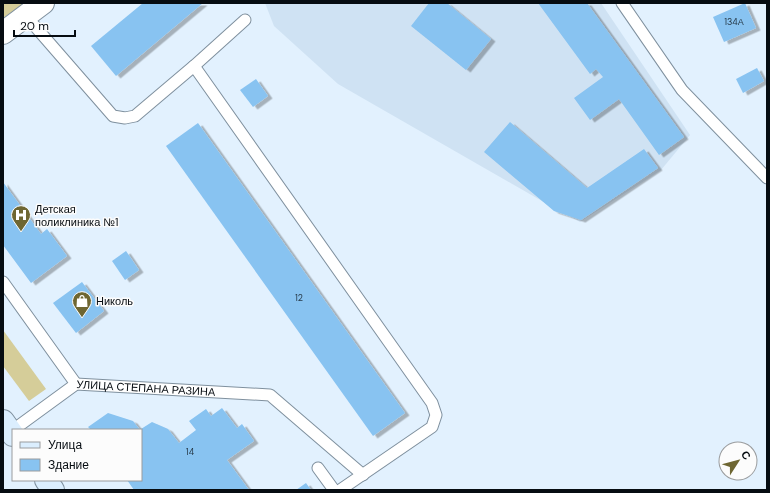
<svg xmlns="http://www.w3.org/2000/svg" width="770" height="493" viewBox="0 0 770 493" font-family="'DM Sans',sans-serif">
	<style>
		.built { fill: #cfe2f3 }
		.green { fill: #d5cd99 }
		.building { fill: #88c3f1; filter: url(#shadow) }
		.lines { fill: none; stroke-linecap: round; stroke-linejoin: round }
		.lane-casing { stroke: #7f909e; stroke-width: 13 }
		.street-casing { stroke: #7f909e; stroke-width: 24 }
		.secondary-casing { stroke: #7f909e; stroke-width: 24 }
		.lane { stroke: #fff; stroke-width: 11 }
		.street { stroke: #fff; stroke-width: 22 }
		.secondary { stroke: #dbeefe; stroke-width: 22 }
		.labels { text-anchor: middle; stroke-width: 3; stroke-linejoin: round; paint-order: stroke }
		.number-label { font-size: 9px; fill: #263a49 }
		.poi-label { font-size: 11px; fill: #060c11; stroke: #fcfcfc; text-anchor: start }
		.street-label { font-size: 11px; fill: #060c11; stroke: #fcfcfc }
	</style>
	<defs>
		<filter id="shadow"><feDropShadow dx="4.5" dy="2.5" stdDeviation="0" flood-color="#0004"/></filter>
	</defs>
	<rect width="100%" height="100%" fill="#e2f1fe"/>
	<!-- built -->
	<polygon class="built" points="265,3 601,3 690,135 661,170 580,222 554,208 338,84 274,26"/>
	<!-- green -->
	<g class="green">
		<polygon points="3,3 25,3 3,18"/>
		<polygon points="3,330 46,389 29,401 3,366"/>
	</g>
	<!-- building -->
	<g class="building">
		<polygon points="143,3 203,3 116,76 91,46"/>
		<polygon points="429,3 447,3 491,39 466,70 411,26"/>
		<polygon points="538,3 587,3 684,137 659,155 619,99 590,120 574,98 603,77 596,69 590,74"/>
		<polygon points="745,3 756,28 724,42 713,17"/>
		<polygon points="757,68 764,81 743,93 736,79"/>
		<polygon points="256,79 268,96 253,107 240,90"/>
		<polygon points="510,122 587,188 644,149 658,168 581,220 554,211 484,152"/>
		<polygon points="198,123 405,413 373,436 166,146"/>
		<polygon points="3,182 41,234 47,229 67,256 31,283 3,245"/>
		<polygon points="126,251 139,270 125,280 112,261"/>
		<polygon points="82,282 104,311 76,333 53,303"/>
		<polygon points="222,408 237,428 242,424 254,441 227,460 249,490 134,490 127,480 141,480 141,429 152,422 168,429 179,443 196,430 189,421 206,409 211,416"/>
		<polygon points="108,413 133,421 140,430 91,430 88,427"/>
		<polygon points="306,483 311,490 296,490"/>
	</g>
	<g class="lines">
		<defs>
			<g id="lane">
				<polyline points="622,3 682,90 767,178"/>
				<polyline points="26,16 113,116 125,118 135,116 194,66 245,20"/>
				<polyline points="194,66 432,403 436,415 432,427 340,490"/>
				<polyline points="3,282 76,384"/>
				<path id="s1" d="M13 430 76 384 270 395 363 475"/>
				<polyline points="318,468 334,490"/>
			</g>
			<polyline id="street" points="3,33 43,3"/>
			<g id="secondary">
				<polyline points="3,421 13,435"/>
				<polyline points="46,480 53,490"/>
			</g>
		</defs>
		<!-- lane casing -->
		<use href="#lane" class="lane-casing"/>
		<!-- street casing -->
		<use href="#street" class="street-casing"/>
		<!-- secondary casing -->
		<use href="#secondary" class="secondary-casing"/>
		<!-- lane -->
		<use href="#lane" class="lane"/>
		<!-- street -->
		<use href="#street" class="street"/>
		<!-- secondary -->
		<use href="#secondary" class="secondary"/>
	</g>
	<!-- icons -->
	<defs>
		<symbol id="hospital-pin" viewBox="-11 -11 22 30"><path d="M0 17L-7.5 6A9.5 9.5 0 1 1 7.5 6Z" fill="#6e6632" stroke="#fcfcfc"/><path d="M-5-5h3v3.5h4V-5h3V5h-3V1.5h-4V5h-3Z" fill="#fff"/></symbol>
		<symbol id="shop-pin" viewBox="-11 -11 22 30"><path d="M0 17L-7.5 6A9.5 9.5 0 1 1 7.5 6Z" fill="#6e6632" stroke="#fcfcfc"/><path d="M-5-2.5h2.3a2.7 3.5 0 0 1 5.4 0H5L5.5 6h-11ZM-1.5-2.5h3a1.5 2.3 0 0 0-3 0Z" fill="#fff"/></symbol>
	</defs>
	<g fill-rule="evenodd">
		<use href="#hospital-pin" x="10" y="204" width="22" height="30"/>
		<use href="#shop-pin" x="71" y="290" width="22" height="30"/>
	</g>
	<g class="labels">
		<!-- number labels -->
		<g class="number-label">
			<text x="734" y="25">134А</text>
			<text x="299" y="301">12</text>
			<text x="190" y="455">14</text>
		</g>
		<!-- poi labels -->
		<g class="poi-label">
			<text x="35" y="213">Детская<tspan x="35" dy="13">поликлиника №1</tspan></text>
			<text x="96" y="305">Николь</text>
		</g>
		<!-- street labels -->
		<g class="street-label">
			<text dy="4" stroke="none"><textPath href="#s1" startOffset="148">УЛИЦА СТЕПАНА РАЗИНА</textPath></text>
		</g>
	</g>
	<!-- border -->
	<rect width="770" height="493" fill="none" stroke="#060c11" stroke-width="8"/>
	<!-- legend -->
	<rect x="12" y="429" width="130" height="52" fill="#fcfcfc" stroke="#9a9c9e"/>
	<rect x="20" y="442" width="20" height="6" fill="#dbeefe" stroke="#9a9c9e"/>
	<text x="48" y="449" font-size="12" fill="#060c11">Улица</text>
	<rect x="20" y="459" width="20" height="12" fill="#88c3f1" stroke="#9a9c9e"/>
	<text x="48" y="469" font-size="12" fill="#060c11">Здание</text>
	<!-- north arrow -->
	<g transform="translate(738 461) rotate(54)"><circle r="19" fill="#fcfcfc" stroke="#9a9c9e"/>
	<path d="M0-3L7 15L0 10L-7 15Z" fill="#6e6632"/>
	<text y="-6" font-size="11" font-weight="bold" text-anchor="middle" fill="#060c11">С</text>
	</g>
	<!-- scale -->
	<path d="M14 30v6h61v-6" fill="none" stroke="#060c11" stroke-width="2"/>
	<text x="20" y="30" font-size="12" fill="#060c11" stroke="#fcfcfc" stroke-width="3" paint-order="stroke">20 m</text>
</svg>
